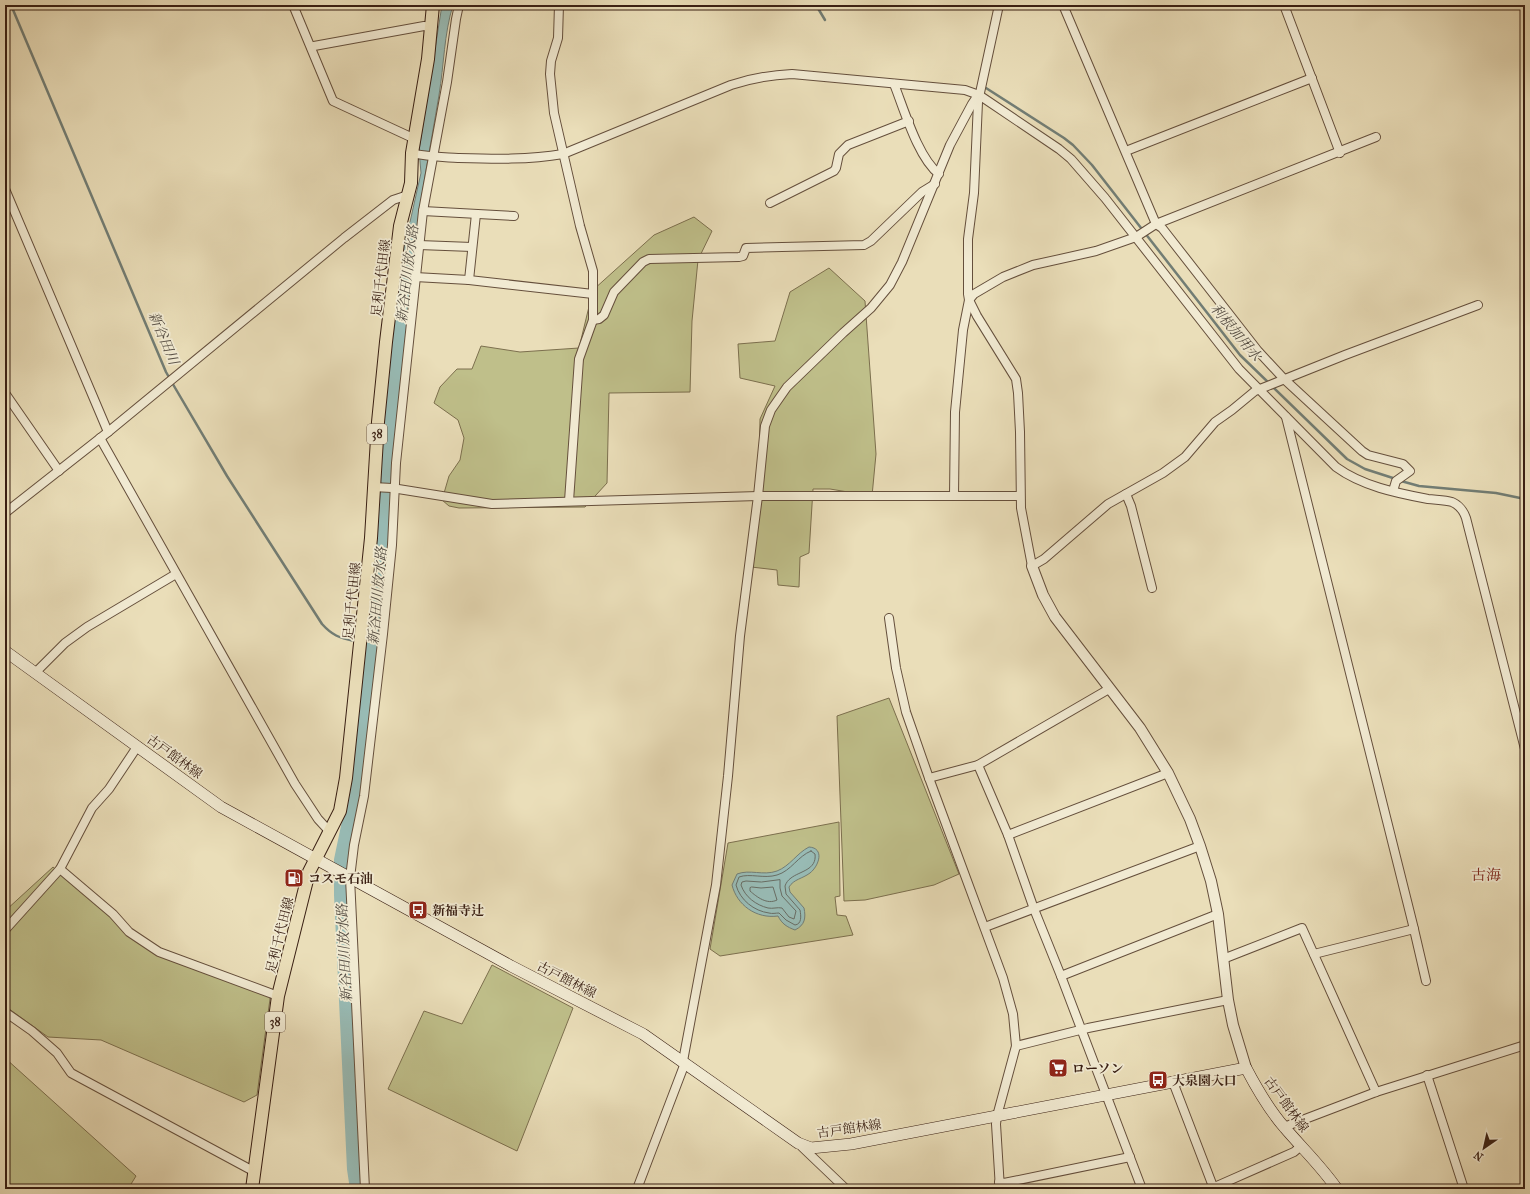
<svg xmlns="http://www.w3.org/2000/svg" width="1530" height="1194" viewBox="0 0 1530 1194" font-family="'IM FELL French Canon','Noto Serif JP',serif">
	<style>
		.green { fill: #bfbf8a; stroke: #7c6f4e }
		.water { fill: #98bbb5; stroke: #727d74 }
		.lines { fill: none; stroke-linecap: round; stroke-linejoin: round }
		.shore { stroke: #686d64; stroke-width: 1 }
		.stream { stroke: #727d74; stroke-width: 2.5 }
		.river { stroke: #98bbb5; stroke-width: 14 }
		.minor-casing { stroke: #654f3c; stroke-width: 10 }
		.tertiary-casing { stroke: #654f3c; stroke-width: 12 }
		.secondary-casing { stroke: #391f13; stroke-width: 12 }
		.primary-casing { stroke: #391f13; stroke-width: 14 }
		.minor { stroke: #f1ead2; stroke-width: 8 }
		.tertiary { stroke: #f1ead2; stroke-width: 10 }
		.secondary { stroke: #f1ead2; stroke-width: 11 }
		.primary { stroke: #eadeb9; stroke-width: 12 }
		.labels { text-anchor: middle; stroke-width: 3.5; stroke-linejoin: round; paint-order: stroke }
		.shield { fill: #f1ead2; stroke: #705c4c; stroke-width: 1 }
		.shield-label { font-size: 12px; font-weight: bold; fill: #391f13 }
		.street-label { font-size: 13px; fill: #391f13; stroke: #f1ead2 }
		.poi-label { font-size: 13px; font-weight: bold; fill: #391f13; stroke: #f1ead2; text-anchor: start }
		.water-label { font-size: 14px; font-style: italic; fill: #564e44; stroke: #f1ead2 }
		.quarter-label { font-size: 15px; fill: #7a1f14; stroke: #f1ead2 }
	</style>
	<rect width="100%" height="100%" fill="#eadeb9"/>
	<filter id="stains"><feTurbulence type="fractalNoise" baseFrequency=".005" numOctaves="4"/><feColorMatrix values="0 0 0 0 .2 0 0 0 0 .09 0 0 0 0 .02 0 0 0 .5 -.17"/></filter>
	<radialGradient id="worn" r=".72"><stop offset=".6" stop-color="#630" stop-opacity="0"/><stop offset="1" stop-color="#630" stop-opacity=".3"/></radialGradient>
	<!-- green -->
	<g class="green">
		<polygon points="694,217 712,231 698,260 692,321 690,392 609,393 607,483 585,507 459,508 449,506 442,500 449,476 460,460 464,438 458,420 434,403 440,387 457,369 472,369 481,346 520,352 579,348 593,290 654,235"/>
		<polygon points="829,268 865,301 876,454 872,496 830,489 813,489 809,553 800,557 799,587 778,585 777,570 751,567 758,508 760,419 775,386 740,378 738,344 775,341 790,292"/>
		<polygon points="889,698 959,874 934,885 865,900 844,901 837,716"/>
		<polygon points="839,822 840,896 835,897 837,915 846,916 853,935 720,956 710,949 728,843"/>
		<polygon points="53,867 124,926 166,954 269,993 270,999 257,1095 244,1102 101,1040 48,1037 5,1006 5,911"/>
		<polygon points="492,965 573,1008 517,1151 388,1089 424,1011 462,1024"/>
		<polygon points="5,1058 136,1176 128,1189 5,1189"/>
	</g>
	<!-- water -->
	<g class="water">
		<path d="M442 5H453C444 34 444 65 439 95 430 149 419 203 414 258L402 255 406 226 410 222 421 173 419 150Z"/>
		<path d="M809 847C825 848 819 866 810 873 802 879 794 879 789 887L790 892 804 908C806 918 805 925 795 930 787 927 782 924 778 916 756 919 737 905 732 885L737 874C750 869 763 876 777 871 790 866 797 853 809 847Z"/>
	</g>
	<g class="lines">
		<!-- shore -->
		<g class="shore">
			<path d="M811 851 815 854C817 870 800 871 791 878 788 880 786 883 785 886L786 894 800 910C801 916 802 924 795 925L786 920 779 913C776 913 772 914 769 913 754 911 740 900 736 885L739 877C750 873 764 879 777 875 791 871 798 856 811 851Z"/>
			<path d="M780 880V888L782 896 796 911 794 919 789 917 782 908C777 907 773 909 768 908 756 905 745 897 741 885L742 882 746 881 761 882Z"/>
			<path d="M752 887 761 888 773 887 777 900C767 905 757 897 750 891V888Z"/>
		</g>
		<!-- stream -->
		<g class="stream">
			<path d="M11 5 166 372 174 386 227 476 322 624C332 635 339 638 354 641"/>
			<polyline points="816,5 825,20"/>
			<polyline points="986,88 1064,138 1073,145 1092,165 1240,355 1347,459 1365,469 1396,479"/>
			<polyline points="1401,481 1419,486 1496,493 1525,499"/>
		</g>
		<!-- river -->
		<polyline class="river" points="357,1189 354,1169 341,895 341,860 356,788 377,615 384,494 410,238"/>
		<defs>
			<g id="minor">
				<polyline points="293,5 333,101 415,139"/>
				<polyline points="559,5 558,38 551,61 550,74 554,113 580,226 593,271 593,320 579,359 569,501"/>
				<polyline points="999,5 978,102 974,193 968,239 968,294 969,300 977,316 1016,379 1018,393 1020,432 1021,508 1032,566 1044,559 1108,504 1163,473 1185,457 1215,422 1232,410 1255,391 1345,355 1478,305"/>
				<polyline points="1063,5 1156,224 1162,228 1258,351 1284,379 1362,451 1368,455 1403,464 1410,471 1396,481 1393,491"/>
				<polyline points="1284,5 1340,153"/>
				<polyline points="311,47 314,46 424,26 432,27"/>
				<path d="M894 84C904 109 918 158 939 174"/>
				<polyline points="1126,151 1312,78"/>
				<path d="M412 153C427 157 443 157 458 158 494 159 528 160 563 154L731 85C752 78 771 75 792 74L965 90 979 95 1059 149 1071 159 1105 198 1239 369 1336 467C1362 486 1396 493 1428 499 1436 500 1445 500 1452 502 1459 505 1464 512 1466 518L1525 749"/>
				<polyline points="5,189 108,432"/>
				<polyline points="770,203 834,171 836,168 839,154 848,145 909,121"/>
				<polyline points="423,211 514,216"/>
				<polyline points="419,245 472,247"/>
				<polyline points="415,277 469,280 593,294"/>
				<polyline points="469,280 476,214"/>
				<polyline points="593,320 599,319 604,315 614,292 643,262 649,259 739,257 743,256 746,248 864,245 871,241 922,192 935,184"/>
				<polyline points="5,393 59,471"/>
				<polyline points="1286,417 1413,925 1426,981"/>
				<polyline points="100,438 295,784 318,819 330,832"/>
				<polyline points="373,487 392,488 492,504 758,496 1020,496"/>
				<polyline points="1126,494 1131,506 1152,588"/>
				<polyline points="954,496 955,412 963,330 969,300 974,294 1003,277 1033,265 1096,251 1136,237 1156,224 1376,137"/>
				<polyline points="5,513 108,432 344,238 393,200 408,195"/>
				<polyline points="889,618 896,668 906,712 929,778 1003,978 1013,1014 1016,1046 997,1116 996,1124 1000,1189"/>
				<polyline points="35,673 65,643 87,627 176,574"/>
				<polyline points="978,765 1008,835 1034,909 1061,976 1142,1189"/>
				<polyline points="929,778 978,765 1109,689"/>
				<polyline points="1008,835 1168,773"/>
				<polyline points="60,869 113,914 129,932 159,952 278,996"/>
				<polyline points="985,927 1200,846"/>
				<polyline points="5,930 60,869 92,808 109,789 135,750 139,747"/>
				<polyline points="1314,954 1414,929"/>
				<polyline points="1223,959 1302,928 1376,1092"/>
				<polyline points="1061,976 1218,914"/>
				<polyline points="5,1012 32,1031 57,1053 71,1073 255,1172"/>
				<polyline points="1016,1046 1088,1028 1228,1000"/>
				<polyline points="683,1061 716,885 728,776 740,636 758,496 765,426 771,410 787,387 843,333 871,308 890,285 902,262 950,145 972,104 978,95"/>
				<polyline points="1427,1075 1464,1189"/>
				<polyline points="1173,1082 1214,1189"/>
				<polyline points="1284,1127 1376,1092 1525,1045"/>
				<polyline points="802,1147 846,1189"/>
				<polyline points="999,1182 1004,1183 1130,1157"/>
				<polyline points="365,1189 350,878 354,845 364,796 383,634 392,545 396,463 423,211 447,82 456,19 459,5"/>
				<polyline points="637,1189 685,1063"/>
				<polyline points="1210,1189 1294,1152 1301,1146"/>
			</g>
			<polyline id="tertiary" points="1032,566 1043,595 1055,617 1140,728 1168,773 1190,819 1200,846 1211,881 1218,914 1228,1000 1233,1025 1246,1068"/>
			<path id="secondary" d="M5 651 221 807 511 966 643 1034 798 1143 811 1148 851 1144 1246 1068C1257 1089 1269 1110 1285 1128 1302 1148 1322 1167 1337 1189"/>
			<polyline id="primary" points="252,1189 278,996 309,872 340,811 346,778 371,538 378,422 386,342 400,226 411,183 412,153 428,59 433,5"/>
		</defs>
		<!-- minor casing -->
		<use href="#minor" class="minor-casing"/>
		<!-- tertiary casing -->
		<use href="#tertiary" class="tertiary-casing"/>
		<!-- secondary casing -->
		<use href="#secondary" class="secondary-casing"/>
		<!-- primary casing -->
		<use href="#primary" class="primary-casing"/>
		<!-- minor -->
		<use href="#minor" class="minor"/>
		<!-- tertiary -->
		<use href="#tertiary" class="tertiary"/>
		<!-- secondary -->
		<use href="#secondary" class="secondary"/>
		<!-- primary -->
		<use href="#primary" class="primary"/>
	</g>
	<!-- icons -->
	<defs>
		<symbol id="fuel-square" viewBox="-11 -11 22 22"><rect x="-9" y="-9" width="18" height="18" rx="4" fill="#8f2418" stroke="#f1ead2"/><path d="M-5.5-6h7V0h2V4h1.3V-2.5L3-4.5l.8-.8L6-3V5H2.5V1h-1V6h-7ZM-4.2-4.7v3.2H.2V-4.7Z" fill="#fff"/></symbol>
		<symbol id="bus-square" viewBox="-11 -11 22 22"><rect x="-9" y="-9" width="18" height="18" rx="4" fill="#8f2418" stroke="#f1ead2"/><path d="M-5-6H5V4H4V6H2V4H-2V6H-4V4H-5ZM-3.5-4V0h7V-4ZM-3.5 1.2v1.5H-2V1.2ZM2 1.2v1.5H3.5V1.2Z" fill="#fff"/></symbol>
		<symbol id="supermarket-square" viewBox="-11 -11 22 22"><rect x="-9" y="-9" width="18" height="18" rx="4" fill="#8f2418" stroke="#f1ead2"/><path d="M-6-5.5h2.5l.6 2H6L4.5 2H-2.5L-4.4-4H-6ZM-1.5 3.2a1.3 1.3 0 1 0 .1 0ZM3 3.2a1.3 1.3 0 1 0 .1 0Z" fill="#fff"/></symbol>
	</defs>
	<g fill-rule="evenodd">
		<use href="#fuel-square" x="283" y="867" width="22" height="22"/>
		<use href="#bus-square" x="407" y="899" width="22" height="22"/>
		<use href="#supermarket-square" x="1047" y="1057" width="22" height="22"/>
		<use href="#bus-square" x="1147" y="1069" width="22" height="22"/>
	</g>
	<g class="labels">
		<!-- shield labels -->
		<g class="shield">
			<rect x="367" y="424" width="20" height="20" rx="3"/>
			<rect x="265" y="1012" width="20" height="20" rx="3"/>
		</g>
		<g class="shield-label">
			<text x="377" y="438">38</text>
			<text x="275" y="1026">38</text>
		</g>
		<!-- street labels -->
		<g class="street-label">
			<text transform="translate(380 278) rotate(-83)" y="5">足利千代田線</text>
			<text transform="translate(351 601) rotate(-84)" y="5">足利千代田線</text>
			<text transform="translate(175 756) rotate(36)" y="5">古戸館林線</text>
			<text transform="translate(279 935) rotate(-76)" y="5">足利千代田線</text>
			<text transform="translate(567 979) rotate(27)" y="5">古戸館林線</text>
			<text transform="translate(1287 1104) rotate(54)" y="5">古戸館林線</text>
			<text transform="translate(849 1128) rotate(-8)" y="5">古戸館林線</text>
		</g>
		<!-- poi labels -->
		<g class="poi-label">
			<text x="308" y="883">コスモ石油</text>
			<text x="432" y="915">新福寺辻</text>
			<text x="1072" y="1073">ローソン</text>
			<text x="1172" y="1085">大泉園入口</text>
		</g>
		<!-- water labels -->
		<g class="water-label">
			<text transform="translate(407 274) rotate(-83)" y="5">新谷田川放水路</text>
			<text transform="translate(1236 332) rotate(50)" y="5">利根加用水</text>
			<text transform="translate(164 338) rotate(67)" y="5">新谷田川</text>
			<text transform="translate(377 596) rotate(-85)" y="5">新谷田川放水路</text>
			<text transform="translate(344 953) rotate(-93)" y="5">新谷田川放水路</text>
		</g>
		<!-- quarter labels -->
		<g class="quarter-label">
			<text x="1486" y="880">古海</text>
		</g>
	</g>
	<!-- margin -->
	<rect width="1530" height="1194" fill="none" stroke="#eadeb9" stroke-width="20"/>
	<rect x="6" y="6" width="1518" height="1182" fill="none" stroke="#391f13" stroke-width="2"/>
	<rect x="10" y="10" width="1510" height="1174" fill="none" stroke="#391f13"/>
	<!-- north arrow -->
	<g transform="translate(1484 1148) rotate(214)" stroke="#f1ead2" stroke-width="3" paint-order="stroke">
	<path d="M0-3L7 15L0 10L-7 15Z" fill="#391f13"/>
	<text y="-6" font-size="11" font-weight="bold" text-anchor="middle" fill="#391f13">N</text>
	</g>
	<rect width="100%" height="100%" filter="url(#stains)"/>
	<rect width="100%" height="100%" fill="url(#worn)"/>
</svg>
